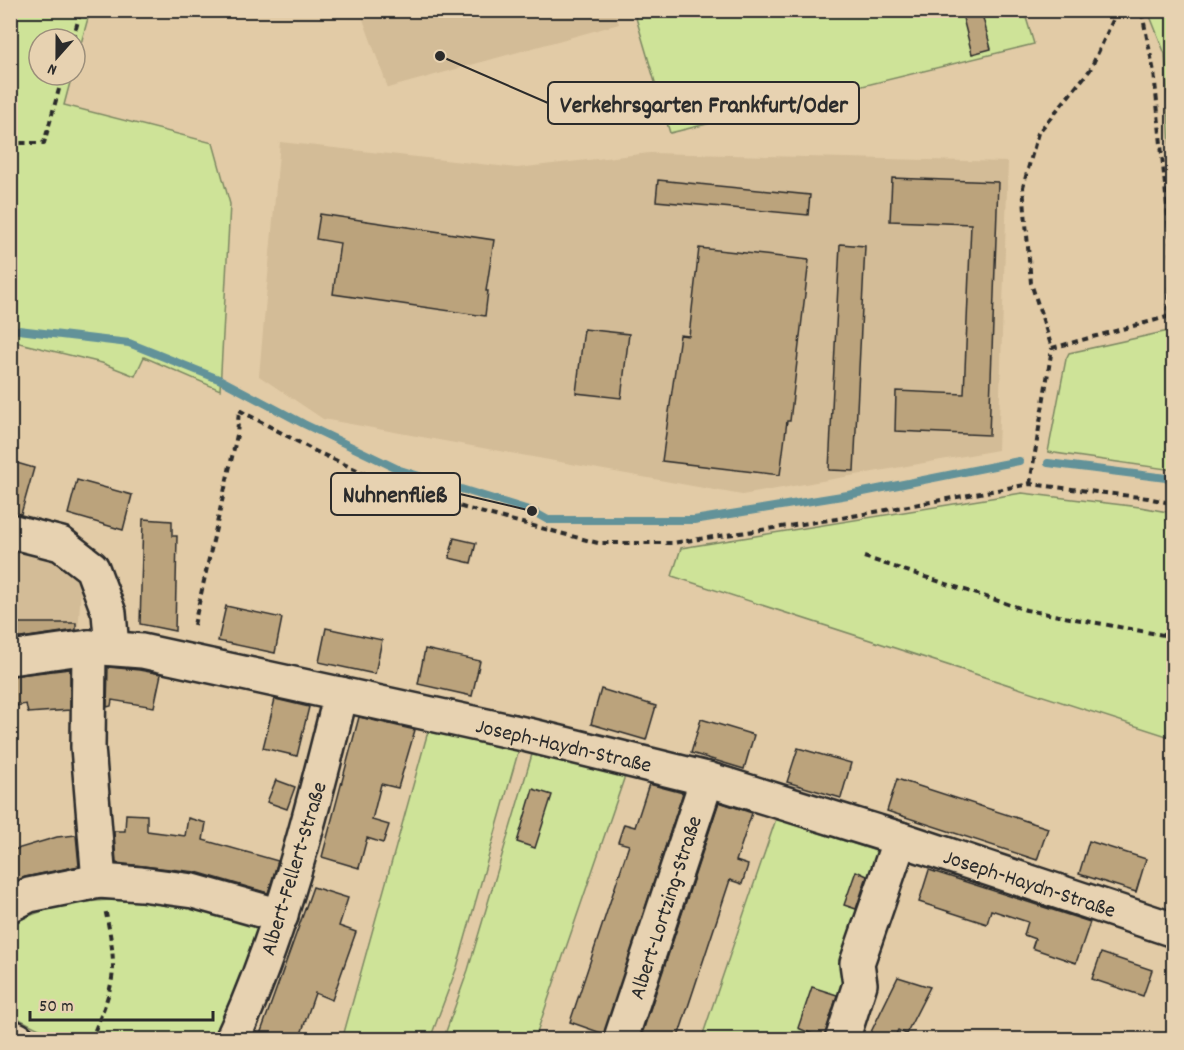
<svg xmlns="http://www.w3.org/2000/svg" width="1184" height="1050" viewBox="0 0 1184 1050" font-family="Dekko,sans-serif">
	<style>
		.built { fill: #d3bc97 }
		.green { fill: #cee398; stroke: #7c8762; stroke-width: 1.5 }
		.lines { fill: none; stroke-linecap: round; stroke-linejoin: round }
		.stream { stroke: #629299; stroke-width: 8 }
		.building { fill: #bba37c; stroke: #2b2b2b; stroke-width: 1.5 }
		.minor-casing { stroke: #2b2b2b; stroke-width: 38 }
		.path { stroke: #2b2b2b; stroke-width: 4; stroke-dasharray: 6 4.5; stroke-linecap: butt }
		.minor { stroke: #e7d2b1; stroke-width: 33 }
		.labels { text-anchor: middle; stroke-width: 4.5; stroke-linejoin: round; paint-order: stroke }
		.street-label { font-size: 22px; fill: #2b2b2b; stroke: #e7d2b1 }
		.leader { fill: none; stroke: #2b2b2b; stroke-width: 2 }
		.callout-dot { fill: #2b2b2b; stroke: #e7d2b1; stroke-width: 2 }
		.callout { fill: #e7d2b1; stroke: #2b2b2b; stroke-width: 2 }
		.callout-label { font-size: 24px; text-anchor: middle; font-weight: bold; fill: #2b2b2b }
	</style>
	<rect width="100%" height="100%" fill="#e2cba6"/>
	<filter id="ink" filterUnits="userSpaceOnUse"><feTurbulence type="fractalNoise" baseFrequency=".0167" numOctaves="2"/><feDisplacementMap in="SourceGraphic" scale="12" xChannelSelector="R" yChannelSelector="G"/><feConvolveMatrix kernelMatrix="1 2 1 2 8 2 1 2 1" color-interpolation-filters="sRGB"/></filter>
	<g filter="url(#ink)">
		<!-- built -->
		<g class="built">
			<polygon points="360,11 615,11 619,24 388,88"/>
			<polygon points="280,142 517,168 650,153 1008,162 998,450 742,495 323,419 259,376"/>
			<polygon points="10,541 56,554 81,587 78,635 11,645"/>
		</g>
		<!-- green -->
		<g class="green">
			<polygon points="11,10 90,11 75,65 75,39 39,39 39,75 72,75 64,105 213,143 230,204 220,390 144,357 135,376 102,363 11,341"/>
			<polygon points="634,11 1024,11 1034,44 670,133"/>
			<polygon points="1148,11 1173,11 1173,206 1165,54"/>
			<polygon points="1173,330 1173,470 1048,452 1066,359 1069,353"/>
			<polygon points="1022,493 1140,507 1173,513 1173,738 672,576 681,548"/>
			<polygon points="429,728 519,749 457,967 430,1039 342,1040"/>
			<polygon points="533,751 626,773 536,1035 548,1039 443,1040 468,970"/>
			<polygon points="776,819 879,852 829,1039 701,1040"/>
			<path d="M161 898 263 922 219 1039 61 1040 11 1015 10 926C52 899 113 899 161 898Z"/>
		</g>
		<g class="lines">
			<!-- stream -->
			<g class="stream">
				<polyline points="10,329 129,343 221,380 304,424 400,470 532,511 548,520 694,520 848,495 1019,461"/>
				<polyline points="1048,463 1174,479"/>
			</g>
		</g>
		<!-- building -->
		<g class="building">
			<polygon points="961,10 981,10 991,49 972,54"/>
			<polygon points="892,178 998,182 989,435 895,431 896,391 964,394 971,224 890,221"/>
			<polygon points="658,180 810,195 808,215 656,201"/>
			<polygon points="320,214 494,240 486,291 488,291 485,316 333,294 340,243 316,239"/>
			<polygon points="840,244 865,246 854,471 829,470"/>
			<polygon points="699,248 809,260 790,421 787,421 780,475 662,461 680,335 689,336"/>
			<polygon points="584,329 629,334 621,398 576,393"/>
			<polygon points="10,461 34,468 21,514 10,513"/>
			<polygon points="77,480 132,495 123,530 68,514"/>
			<polygon points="143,519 172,521 172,536 177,536 175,631 140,624"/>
			<polygon points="454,538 476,543 471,563 449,558"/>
			<polygon points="226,606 282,618 275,653 218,641"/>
			<polygon points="13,623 76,623 76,630 14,639"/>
			<polygon points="326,628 382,640 375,674 319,662"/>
			<polygon points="425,649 480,661 472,696 418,684"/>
			<polygon points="108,667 139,670 161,674 154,707 112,700 111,706 107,707"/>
			<polygon points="70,669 70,710 28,713 26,704 10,707 10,676"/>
			<polygon points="601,689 656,706 646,740 591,724"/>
			<polygon points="275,699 309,707 297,756 263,748"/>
			<polygon points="359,717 415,730 398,788 381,784 372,820 389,825 383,843 367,838 359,868 322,857"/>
			<polygon points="701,719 754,735 744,769 691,753"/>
			<polygon points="798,748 851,763 841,798 787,782"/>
			<polygon points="897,779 1048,828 1037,860 887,811"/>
			<polygon points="276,780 295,787 287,809 267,802"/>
			<polygon points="649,784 683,793 604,1034 570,1022 629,845 618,842 624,824 635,827"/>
			<polygon points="533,789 552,795 535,848 517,842"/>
			<polygon points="719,802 752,813 736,861 748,865 742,884 730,880 677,1040 640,1040"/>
			<polygon points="126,814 147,815 147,831 185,836 188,818 206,823 203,840 278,861 268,893 196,872 116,863 114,831 125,831"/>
			<polygon points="76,835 79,866 25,877 10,884 10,851 57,837"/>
			<polygon points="1089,841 1146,859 1136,892 1079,874"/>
			<polygon points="929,870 1090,922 1076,963 1032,948 1035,939 1024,935 1028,922 991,910 987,924 919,902"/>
			<polygon points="856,871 867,876 856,909 844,905"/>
			<polygon points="313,887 348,898 339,926 356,932 332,1000 315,993 299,1040 258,1040"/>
			<polygon points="1101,953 1152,970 1143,996 1092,979"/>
			<polygon points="898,977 930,987 906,1034 898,1030 893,1040 867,1040"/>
			<polygon points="812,987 837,995 824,1039 798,1028"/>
		</g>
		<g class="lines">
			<defs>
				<g id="minor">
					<polyline points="10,531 61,544 92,568 109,613 112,648"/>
					<polyline points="89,647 88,747 99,881"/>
					<polyline points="10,658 89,647 142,651 528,735 707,779 900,839 1174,930"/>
					<polyline points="10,905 29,895 99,881 141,884 193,891 281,916"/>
					<polyline points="622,1035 707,779"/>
					<polyline points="10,1036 18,1040"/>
					<path d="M232 1040C283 929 312 811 341 694"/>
					<polyline points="842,1040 860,984 857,963 900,839"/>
				</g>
			</defs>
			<!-- minor casing -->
			<use href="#minor" class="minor-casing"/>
			<!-- path -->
			<g class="path">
				<polyline points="1115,10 1114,18 1090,70 1038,133 1023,187 1031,283 1052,348 1167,317 1172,258 1154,72 1143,18 1140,10"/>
				<polyline points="73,39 81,10"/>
				<polyline points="10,143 44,143 63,75"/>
				<polyline points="1030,484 1052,348"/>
				<polyline points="864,557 1026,610 1174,637"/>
				<polyline points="194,625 237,435 239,410 315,451 388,484 465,508 598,543 672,543 836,519 1030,484 1148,498 1174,504"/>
				<path d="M91 1040C100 1017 113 991 113 966 113 947 109 927 105 909"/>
			</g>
			<!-- minor -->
			<use href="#minor" class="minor"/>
		</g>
	</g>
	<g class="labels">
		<!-- street labels -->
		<g class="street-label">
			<text transform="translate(564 744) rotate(13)" y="8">Joseph-Haydn-Straße</text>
			<text transform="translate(292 868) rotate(-73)" y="8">Albert-Fellert-Straße</text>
			<text transform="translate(1030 882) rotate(18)" y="8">Joseph-Haydn-Straße</text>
			<text transform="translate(664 907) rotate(-72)" y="8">Albert-Lortzing-Straße</text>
		</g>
	</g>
	<!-- callouts -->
	<path class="leader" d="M440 56L548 103M532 511L460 494"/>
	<g class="callout-dot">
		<circle cx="440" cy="56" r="6"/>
		<circle cx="532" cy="511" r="6"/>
	</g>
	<g class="callout">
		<rect x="548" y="82" width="311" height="42" rx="6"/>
		<rect x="331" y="473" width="129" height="42" rx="6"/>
	</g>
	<g class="callout-label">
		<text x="704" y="112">Verkehrsgarten Frankfurt/Oder</text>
		<text x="395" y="502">Nuhnenfließ</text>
	</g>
	<!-- margin -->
	<rect width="1184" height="1050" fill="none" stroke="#e7d2b1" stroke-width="36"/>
	<rect x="18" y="18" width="1148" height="1014" fill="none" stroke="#2b2b2b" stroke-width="2" filter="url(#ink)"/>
	<!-- north arrow -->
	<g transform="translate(57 57) rotate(201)"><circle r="28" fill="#e7d2b1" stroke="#9c8f7b" stroke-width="1.5"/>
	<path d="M0-4.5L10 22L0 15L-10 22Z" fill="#2b2b2b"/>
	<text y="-9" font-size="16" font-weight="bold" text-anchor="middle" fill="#2b2b2b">N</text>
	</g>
	<!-- scale -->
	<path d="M30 1011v9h183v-9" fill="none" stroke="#2b2b2b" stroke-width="3"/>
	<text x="39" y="1011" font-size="18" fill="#2b2b2b" stroke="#e7d2b1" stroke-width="4.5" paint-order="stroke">50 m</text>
</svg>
